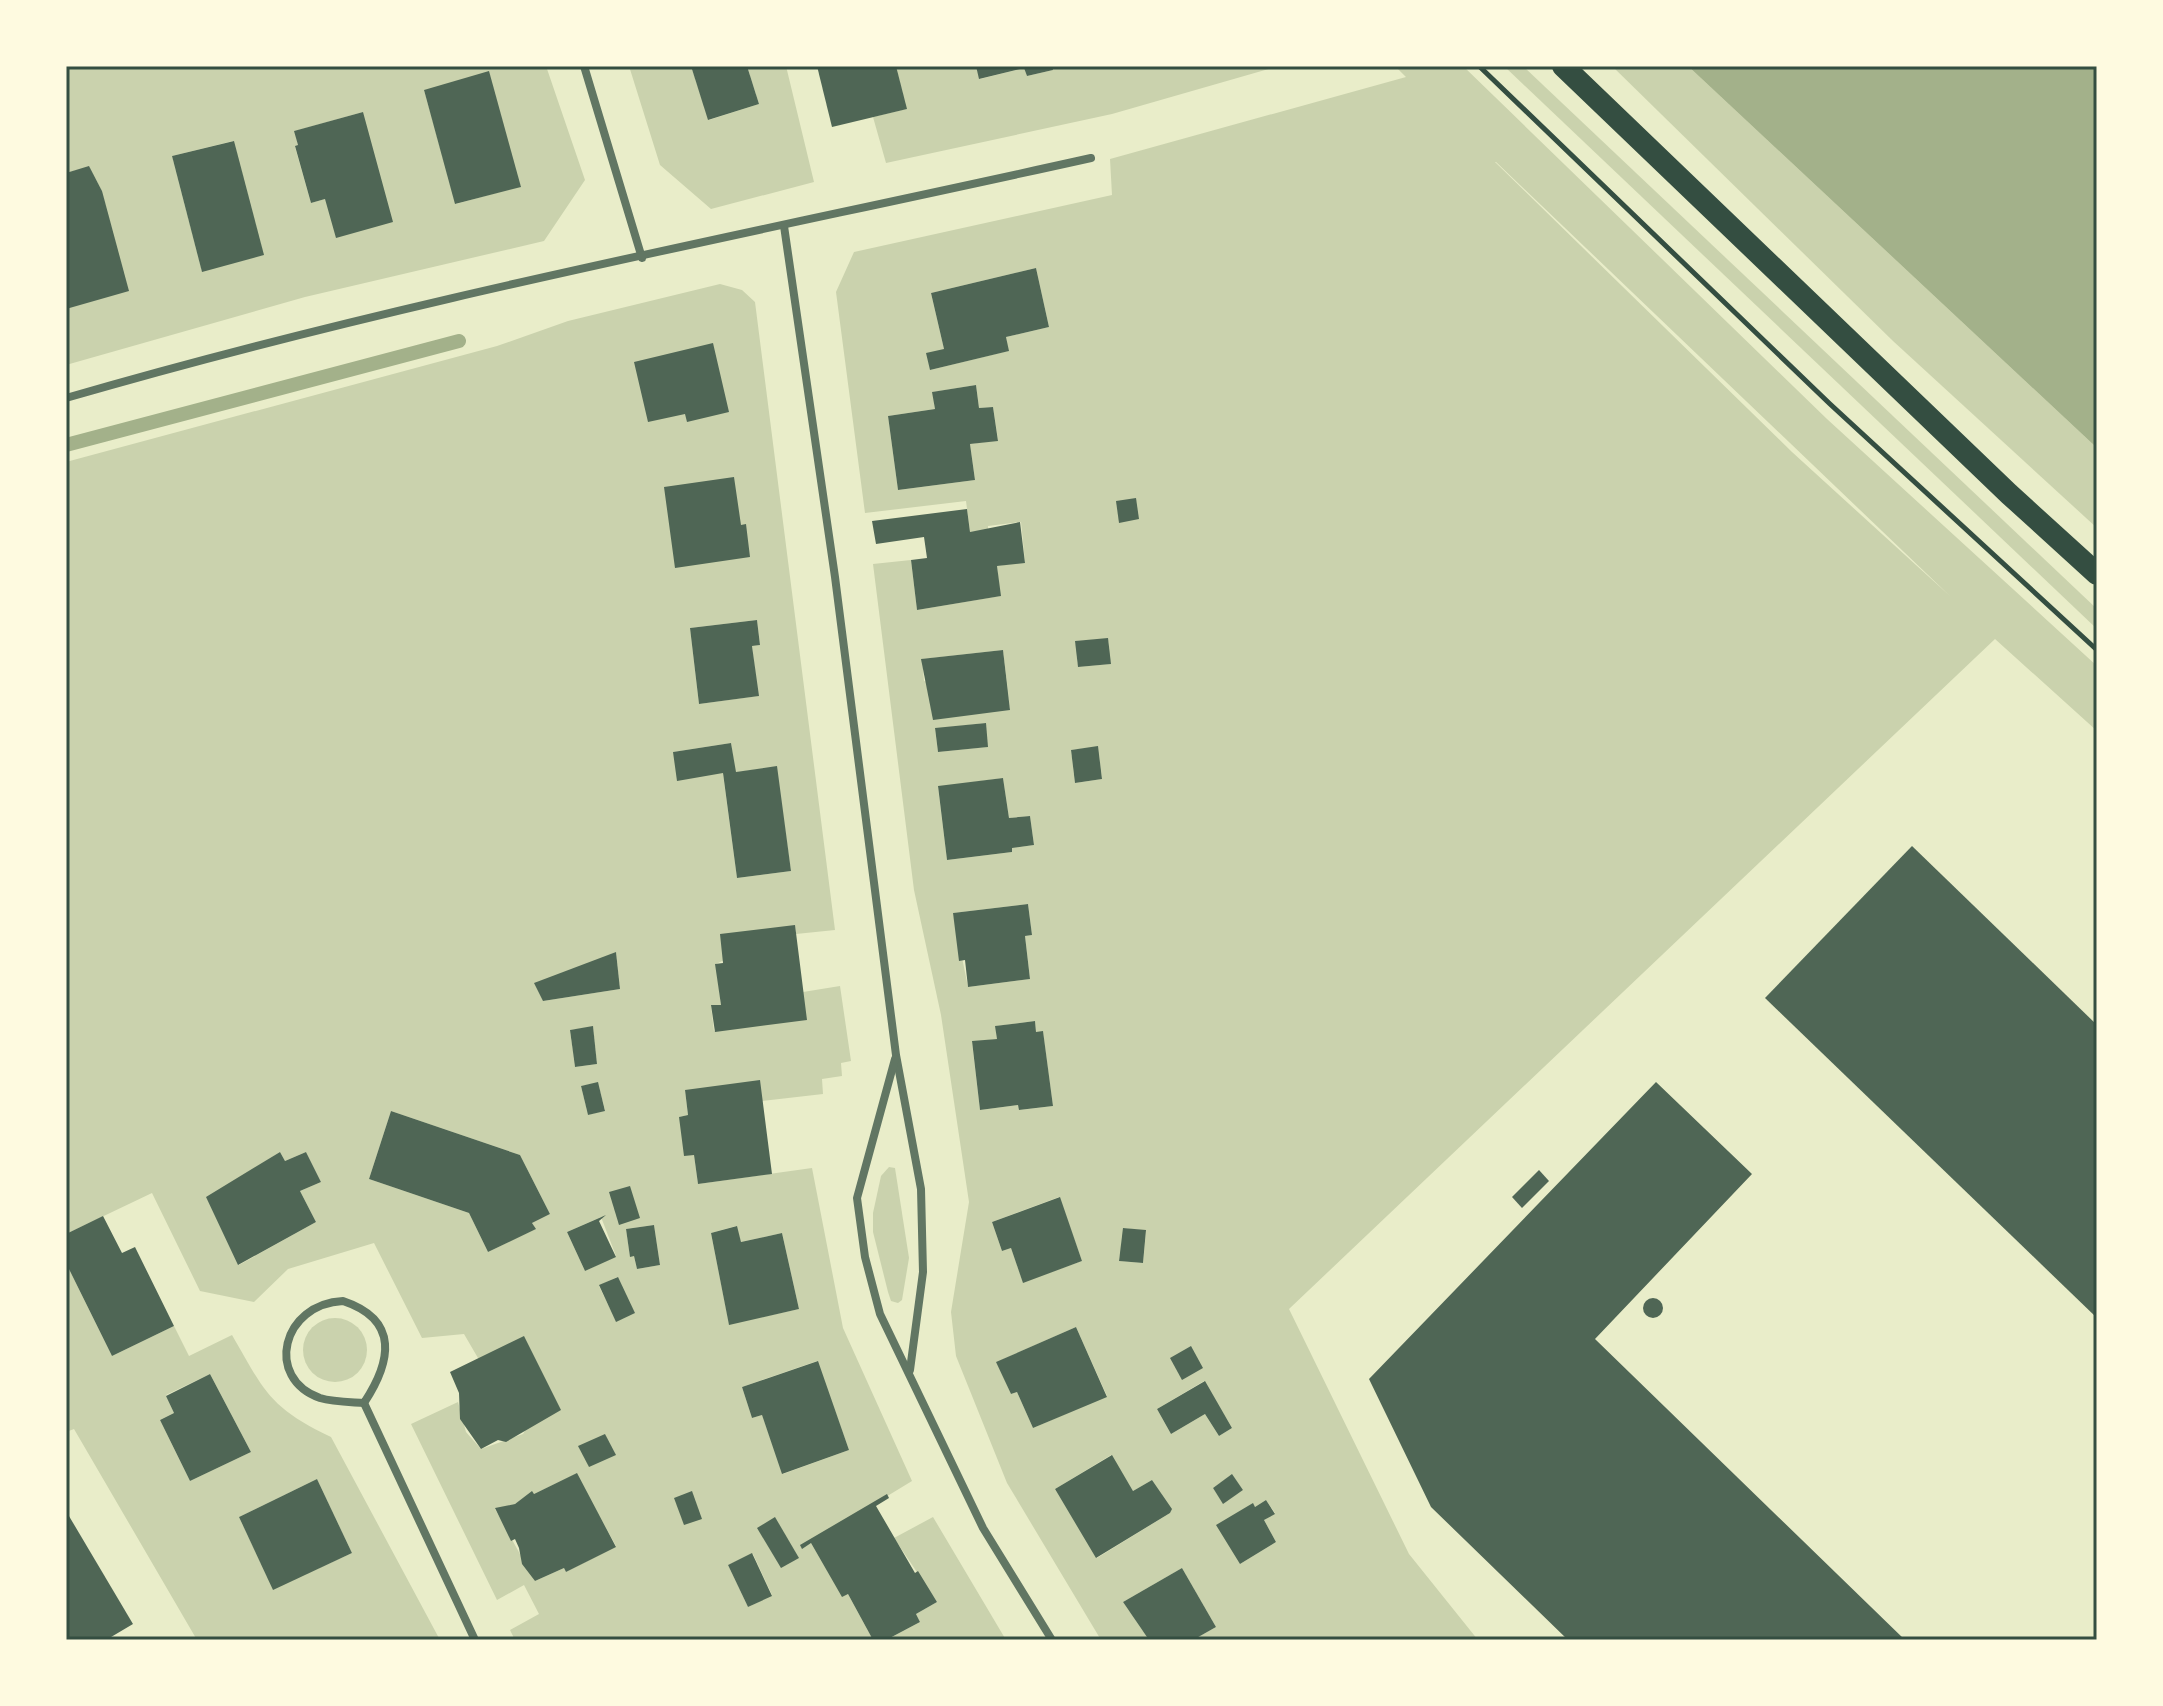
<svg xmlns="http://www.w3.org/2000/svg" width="2163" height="1706" viewBox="0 0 2163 1706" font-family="Raleway,sans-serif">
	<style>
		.green { fill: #cad2ad; fill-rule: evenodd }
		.water { fill: #a3b18a }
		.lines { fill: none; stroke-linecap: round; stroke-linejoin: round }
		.stream { stroke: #a3b18a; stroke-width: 14 }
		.building { fill: #4f6655 }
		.path { stroke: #344e41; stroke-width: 5 }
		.minor { stroke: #617663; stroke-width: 8 }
		.trunk { stroke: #344e41; stroke-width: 22 }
		.neatline { fill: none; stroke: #344e41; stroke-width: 3 }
	</style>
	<rect width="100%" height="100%" fill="#e9edc9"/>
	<!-- green -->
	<g class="green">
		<path d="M66 66H546L585 180 544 241 305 297 66 365V309L102 191 89 167 66 173ZM424 90 521 186 456 204ZM363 112 325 199 311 203 295 147 298 145 295 131ZM233 141 263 255 202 271 172 156Z"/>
		<polygon points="629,66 675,66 677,69 691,66 709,120 759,104 747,66 786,66 814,182 711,209 660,165"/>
		<polygon points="896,66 976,66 980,79 1024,68 1027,76 1053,70 1052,66 1279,66 1112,114 886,163 873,117 906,109"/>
		<path d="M1395 66H1463L1827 419 2097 666V731L1995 639 1289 1309 1409 1554 1478 1640H1193L1216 1627 1182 1568 1123 1602 1149 1640H1101L1007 1483 956 1356 951 1312 969 1202 941 1015 914 890 873 564 911 560 917 610 1000 596 997 566 1025 562 1021 522 988 526V530L970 532 966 501 865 513 836 292 854 252 1112 195 1110 159 1406 77ZM1495 162H1496L1950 596 1792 452ZM1036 268 1049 327 1006 337 1008 351 930 370 944 349 931 293ZM976 385 979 408 993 407 998 440 970 444 975 480 898 490 888 416 935 409 933 392ZM1108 639 1110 664 1078 667 1076 641ZM1003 650 1010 709 924 681 922 659ZM985 723 987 747 938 752 935 729ZM1098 747 1102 779 1075 783 1071 750ZM1003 778 1009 818 1030 816 1034 845 1012 848V852L947 860 938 787ZM1028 904 1032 935 1025 936 1030 979 968 987 953 913ZM1035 1021 1036 1032H1043L1053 1106 1020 1110 1018 1105 980 1110 972 1042 997 1039 996 1026ZM1059 1197 1082 1261 1023 1282 1011 1248 1002 1251 992 1222ZM1124 1228 1146 1231 1143 1263 1119 1261ZM1076 1327 1107 1396 1033 1428 1017 1392 1011 1394 997 1362ZM1204 1381 1232 1428 1219 1436 1205 1414 1171 1434 1157 1409ZM1111 1455 1133 1491 1152 1480 1171 1509 1170 1513 1097 1558 1055 1489ZM1232 1475 1243 1490 1223 1503 1213 1488ZM1266 1500 1275 1513 1264 1520 1276 1542 1240 1564 1253 1504 1255 1507Z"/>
		<polygon points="1504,66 1523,66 2097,609 2097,629"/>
		<polygon points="1612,66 1688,66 2097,448 2097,528 1893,341"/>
		<path d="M720 284 742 290 755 302 835 930 796 934 795 926 716 964 721 1005 711 1006 714 1031 803 992 840 986 851 1061 841 1063 842 1076 822 1079 823 1094 762 1101 685 1090 688 1115 679 1117 694 1155 698 1184 812 1168 843 1328 912 1481 802 1548 811 1543 842 1596 848 1594 873 1640H806L804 1637 798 1640H515L510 1630 539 1614 524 1585 497 1600 411 1424 458 1402 466 1432 481 1449 523 1434 527 1427 560 1410 478 1358 464 1334 422 1338 374 1243 288 1269 254 1302 200 1291 152 1193 66 1234V462L497 346 568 321ZM757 620 760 645 752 646 758 696 699 704 690 628ZM731 743 735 771 673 752ZM776 767 791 871 737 878 723 774ZM616 952 620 989 543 1001ZM593 1027 597 1064 575 1067 570 1030ZM598 1083 605 1110 588 1115 581 1086ZM391 1111 520 1155 550 1214 532 1223 535 1229 488 1252 469 1213 369 1179ZM280 1152 285 1161 306 1152 321 1182 300 1191 316 1222 239 1265 207 1198ZM601 1217 616 1256 585 1271 567 1232ZM654 1225 660 1265 637 1269 634 1256H630L626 1229ZM736 1226 741 1242 782 1233 799 1309 729 1324 711 1233ZM617 1277H618L616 1321 599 1286ZM817 1361 849 1450 783 1474 762 1415 752 1418 742 1387ZM576 1474 616 1546 566 1572 564 1568 535 1581 495 1509 515 1504 532 1492 534 1494ZM753 1554 772 1595 748 1607 728 1565Z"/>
		<polygon points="889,1167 895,1168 909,1258 902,1300 898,1303 891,1301 888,1292 873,1232 873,1213 881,1176"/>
		<path d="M66 1263 112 1356 174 1326 189 1356 232 1335C265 1392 269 1407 331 1437L440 1640H197L74 1429 66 1432ZM210 1374 251 1452 190 1481 160 1420 174 1413 166 1395ZM317 1479 352 1553 273 1589 239 1517Z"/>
		<circle cx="335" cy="1350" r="32"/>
		<polygon points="933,1517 1006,1640 886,1640 920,1622 916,1614 937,1602 894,1538"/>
	</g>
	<!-- water -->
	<polygon class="water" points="1688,66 2097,66 2097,448"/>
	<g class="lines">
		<!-- stream -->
		<polyline class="stream" points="66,445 459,341"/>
	</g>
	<!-- building -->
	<g class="building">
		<polygon points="691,66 747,66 759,104 708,120"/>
		<polygon points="817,66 896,66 907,109 832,127"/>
		<polygon points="976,66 1052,66 1053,70 1027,76 1024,68 979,79"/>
		<polygon points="489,71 521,187 455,204 424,90"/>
		<polygon points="363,112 393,222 336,238 325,199 311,203 295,146 298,145 294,131"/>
		<polygon points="234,141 264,255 202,272 172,156"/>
		<polygon points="89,166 102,191 129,291 66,309 66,173"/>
		<polygon points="1036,268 1049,327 1006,337 1009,351 930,370 926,353 944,349 931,293"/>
		<polygon points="713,343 729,412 687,422 685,414 648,422 634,362"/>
		<polygon points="976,385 979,408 993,407 998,441 970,444 975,480 898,490 888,416 935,409 932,392"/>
		<polygon points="734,477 741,525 746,524 750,557 675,568 664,487"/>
		<polygon points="1136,498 1139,519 1119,523 1116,501"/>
		<polygon points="967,509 970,532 1020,522 1025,563 997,566 1001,596 917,610 911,560 927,558 924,537 876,544 872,521"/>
		<polygon points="757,620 760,645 752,646 759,696 699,704 690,628"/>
		<polygon points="1108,638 1111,664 1078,667 1075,641"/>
		<polygon points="1003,650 1010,710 933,720 921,659"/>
		<polygon points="986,723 988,747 938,752 935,728"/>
		<polygon points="731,743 736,772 777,766 791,871 737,878 723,773 677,781 673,752"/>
		<polygon points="1098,746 1102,779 1075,783 1071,750"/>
		<polygon points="1003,778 1009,818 1030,816 1034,845 1012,848 1012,852 947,860 938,786"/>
		<polygon points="1912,846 2097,1025 2097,1318 1765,998"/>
		<polygon points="1028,904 1032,935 1025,936 1030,979 968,987 965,960 959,961 953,913"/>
		<polygon points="795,925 807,1020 715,1032 711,1005 721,1005 715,964 723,963 720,934"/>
		<polygon points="616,952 620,989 543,1001 534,983"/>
		<polygon points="1035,1021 1036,1032 1043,1031 1053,1106 1019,1110 1018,1105 980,1110 972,1041 997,1039 995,1026"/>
		<polygon points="593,1026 597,1064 575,1067 570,1030"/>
		<polygon points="760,1080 772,1174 698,1184 694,1155 684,1156 679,1117 688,1115 685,1090"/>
		<polygon points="598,1082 605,1111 588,1115 581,1086"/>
		<polygon points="1656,1082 1752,1174 1595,1339 1905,1640 1568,1640 1431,1507 1369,1379"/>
		<polygon points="391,1111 520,1155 550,1214 532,1223 536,1229 488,1252 469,1213 369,1179"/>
		<polygon points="280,1152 285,1161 306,1152 321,1182 300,1191 316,1222 238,1265 206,1197"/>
		<polygon points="1539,1170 1549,1181 1522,1208 1512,1197"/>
		<polygon points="630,1186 640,1218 619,1225 609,1192"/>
		<polygon points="1060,1197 1082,1261 1023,1283 1011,1248 1002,1251 992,1222"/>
		<polygon points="606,1215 599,1221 616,1257 585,1271 567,1232"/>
		<polygon points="103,1216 122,1253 135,1247 174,1326 112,1356 66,1263 66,1234"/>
		<polygon points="654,1225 660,1265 637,1269 634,1256 630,1257 626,1229"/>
		<polygon points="737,1226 741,1242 782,1233 799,1309 729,1325 711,1233"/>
		<polygon points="1123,1228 1146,1230 1143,1263 1119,1261"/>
		<polygon points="618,1277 635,1313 616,1322 599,1285"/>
		<circle cx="1653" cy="1308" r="10"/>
		<polygon points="1076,1327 1107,1397 1033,1428 1017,1392 1011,1394 996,1362"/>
		<polygon points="524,1336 561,1410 506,1442 498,1440 481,1449 460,1419 459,1393 450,1372"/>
		<polygon points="1191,1346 1203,1368 1182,1380 1170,1358"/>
		<polygon points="818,1361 849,1450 782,1474 762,1415 752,1418 742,1387"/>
		<polygon points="210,1374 251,1452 190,1481 160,1420 174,1413 166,1396"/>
		<polygon points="1205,1381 1232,1428 1219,1436 1205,1414 1171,1434 1157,1409"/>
		<polygon points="605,1434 616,1455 589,1467 578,1446"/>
		<polygon points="1112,1455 1133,1491 1152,1480 1172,1509 1170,1513 1096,1558 1055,1489"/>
		<polygon points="577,1473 616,1547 566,1572 564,1568 535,1581 522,1564 519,1548 515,1539 511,1541 495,1508 515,1504 532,1491 534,1494"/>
		<polygon points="1232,1474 1243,1490 1223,1504 1213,1488"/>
		<polygon points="317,1479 352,1553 273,1590 239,1517"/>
		<polygon points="692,1491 702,1519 684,1525 674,1498"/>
		<polygon points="887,1494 889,1498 876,1506 915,1573 918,1571 937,1602 916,1614 920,1622 886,1640 873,1640 848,1594 842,1597 811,1543 802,1549 800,1545"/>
		<polygon points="1266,1500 1275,1514 1264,1520 1276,1542 1240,1564 1216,1525 1253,1503 1255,1507"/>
		<polygon points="66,1511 133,1624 106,1640 66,1640"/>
		<polygon points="775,1517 799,1558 781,1568 757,1528"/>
		<polygon points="752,1553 772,1596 748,1607 728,1565"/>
		<polygon points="1182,1568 1216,1627 1193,1640 1149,1640 1123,1602"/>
	</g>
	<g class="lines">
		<!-- path -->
		<polyline class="path" points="1479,66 1830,404 2097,650"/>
		<!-- minor -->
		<g class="minor">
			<polyline points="584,66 642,258"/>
			<polyline points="784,226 835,577 896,1055 921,1189 923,1272 910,1370"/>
			<path d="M66 398C402 300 749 234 1091 158"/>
			<polyline points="895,1059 857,1198 865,1257 880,1314 983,1528 1052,1640"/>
			<path d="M343 1301C400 1320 391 1362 364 1403 350 1402 333 1402 320 1398 264 1378 282 1304 343 1301Z"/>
			<polyline points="364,1403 475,1640"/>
		</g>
		<!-- trunk -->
		<polyline class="trunk" points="1563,66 2009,494 2097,574"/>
	</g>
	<!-- border -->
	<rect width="2163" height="1706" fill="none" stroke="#fefae0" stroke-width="136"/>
	<rect x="68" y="68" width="2027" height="1570" class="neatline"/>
</svg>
